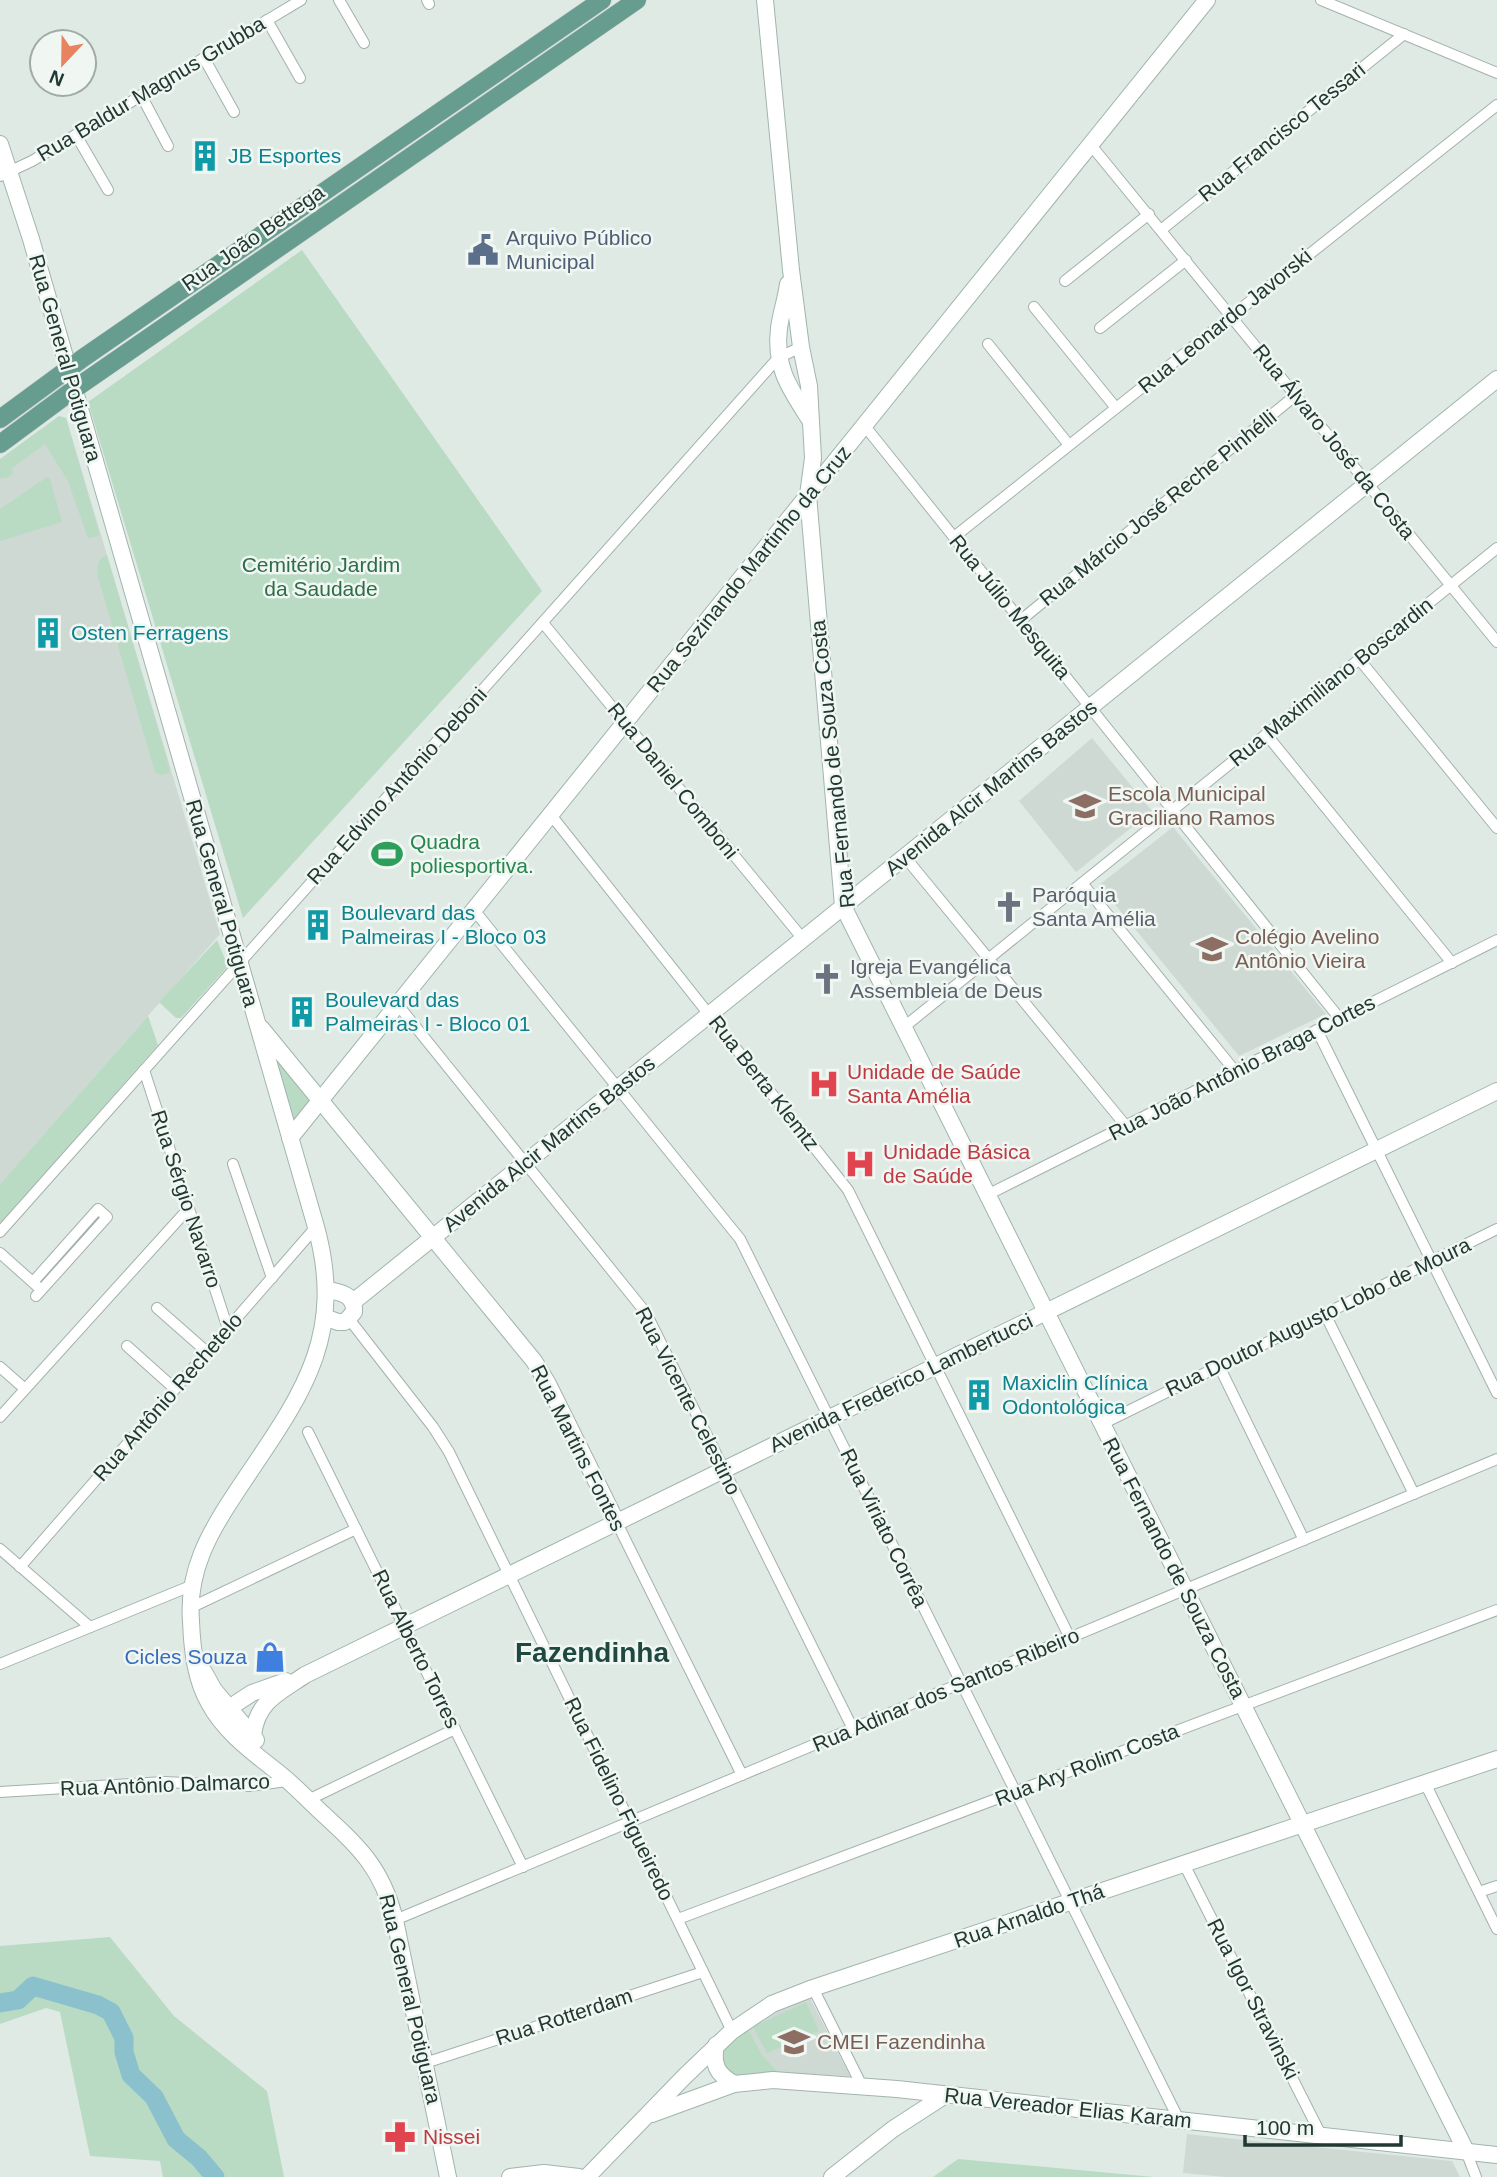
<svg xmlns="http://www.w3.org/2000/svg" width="1497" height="2177" viewBox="0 0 1497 2177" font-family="Arial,sans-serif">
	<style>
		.built { fill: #ced9d4 }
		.green { fill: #b9dac3 }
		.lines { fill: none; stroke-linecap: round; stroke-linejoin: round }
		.river { stroke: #8ac1cc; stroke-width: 19 }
		.street-casing { stroke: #a3b1ac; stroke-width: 12 }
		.secondary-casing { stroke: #a0b5ad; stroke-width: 18 }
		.primary-casing { stroke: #bdc4c2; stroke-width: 19 }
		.street { stroke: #fff; stroke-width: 10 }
		.secondary { stroke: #fff; stroke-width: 16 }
		.primary { stroke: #679d8f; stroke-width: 18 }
		.labels { text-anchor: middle; stroke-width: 5; stroke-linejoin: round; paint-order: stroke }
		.street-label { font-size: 21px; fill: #223933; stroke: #f0f7f3 }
		.culture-label { font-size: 21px; fill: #0d838f; stroke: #f0f7f3; text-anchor: start }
		.service-label { font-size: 21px; fill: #4e5e75; stroke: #f0f7f3; text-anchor: start }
		.park-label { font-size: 21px; fill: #2e6d47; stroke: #f0f7f3 }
		.education-label { font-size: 21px; fill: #785e54; stroke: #f0f7f3; text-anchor: start }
		.leisure-label { font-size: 21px; fill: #27864d; stroke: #f0f7f3; text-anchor: start }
		.worship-label { font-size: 21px; fill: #5b616d; stroke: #f0f7f3; text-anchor: start }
		.health-label { font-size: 21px; fill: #be3a42; stroke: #f0f7f3; text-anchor: start }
		.shop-label { font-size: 21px; fill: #366cbe; stroke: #f0f7f3; text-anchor: end }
		.district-label { font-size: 28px; font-weight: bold; fill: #1f4940; stroke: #f0f7f3 }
	</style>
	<rect width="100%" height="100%" fill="#e0eae5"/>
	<!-- built -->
	<g class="built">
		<polygon points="60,418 67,421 220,934 0,1184 0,462"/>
		<polygon points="1092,738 1152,811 1076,872 1019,801"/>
		<polygon points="1173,827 1326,1014 1239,1056 1099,885"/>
		<polygon points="810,1998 850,2076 779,2073 763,2056 748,2028 774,2011"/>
		<polygon points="1187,2134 1452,2161 1460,2177 1226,2177 1183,2173"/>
	</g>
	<!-- green -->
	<g class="green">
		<polygon points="302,250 542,591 243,918 88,402"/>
		<path d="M59 416 66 418 100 536 88 538 68 481 45 444 12 468 13 473C9 477 6 479 0 478V459Z"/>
		<polygon points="47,477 50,479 62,522 0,541 0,509"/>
		<path d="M107 555 166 756 170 773 161 775 155 772 98 577C97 567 97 559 107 555Z"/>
		<polygon points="217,940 228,966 181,1018 176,1018 159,1002"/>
		<polygon points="148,1016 158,1045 0,1224 0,1184"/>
		<polygon points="276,1058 311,1100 293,1122"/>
		<polygon points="110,1937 174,2016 267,2091 284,2177 163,2177 160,2161 90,2156 60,2012 46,2008 0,2024 0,1946"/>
		<polygon points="806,2002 819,2031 767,2053 753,2027"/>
		<polygon points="748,2028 763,2056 779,2073 739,2078 727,2073 720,2054"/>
		<polygon points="958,2159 1154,2177 933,2177"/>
	</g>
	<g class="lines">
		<!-- river -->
		<polyline class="river" points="0,2003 18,2000 33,1986 98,2005 111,2012 124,2038 124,2052 131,2075 154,2097 176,2139 199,2158 215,2177"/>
		<defs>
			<g id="street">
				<polyline points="339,0 364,43"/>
				<polyline points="427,0 429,4"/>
				<polyline points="1321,0 1497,73"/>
				<polyline points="267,20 300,78"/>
				<polyline points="204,58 234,112"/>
				<polyline points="141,95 168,146"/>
				<polyline points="76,135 108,190"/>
				<polyline points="1090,144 1497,642"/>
				<polyline points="0,176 32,161 301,0"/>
				<polyline points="1161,230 1404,34"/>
				<polyline points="1065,281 1149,214"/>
				<polyline points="1034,307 1116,408"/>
				<polyline points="1100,328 1186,260"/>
				<polyline points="988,344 1069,445"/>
				<polyline points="864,425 1340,1019"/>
				<polyline points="954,537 1497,105"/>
				<polyline points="1021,620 1296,395"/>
				<polyline points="543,623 803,939"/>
				<polyline points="1359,659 1497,828"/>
				<polyline points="1266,734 1452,963"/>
				<polyline points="551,815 848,1190 1070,1638"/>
				<polyline points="905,857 1126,1126"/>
				<polyline points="1082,883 1235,1071"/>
				<polyline points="474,910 740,1239 1179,2120"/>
				<polyline points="398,1005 646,1313 853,1729"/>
				<polyline points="904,1027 1497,548"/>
				<polyline points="1317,1030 1497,1393"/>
				<polyline points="144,1070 228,1329"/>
				<polyline points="233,1164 272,1278"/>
				<polyline points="987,1195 1497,940"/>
				<polyline points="0,1232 778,358 801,347"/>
				<polyline points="0,1253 37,1286"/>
				<polyline points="33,1282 98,1209 107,1217 36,1296"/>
				<polyline points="157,1308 207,1352"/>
				<polyline points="1325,1314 1414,1494"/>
				<polyline points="349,1319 433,1427 449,1452 732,2031"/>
				<polyline points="127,1346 175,1389"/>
				<polyline points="1219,1366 1304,1540"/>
				<polyline points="0,1367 25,1389"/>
				<polyline points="0,1417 189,1208"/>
				<polyline points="1102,1424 1497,1229"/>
				<polyline points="308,1432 523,1867"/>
				<polyline points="617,1523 742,1775"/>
				<polyline points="0,1549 90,1627"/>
				<polyline points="20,1567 316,1227"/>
				<polyline points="190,1608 356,1529"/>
				<polyline points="0,1664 193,1585"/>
				<polyline points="1425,1783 1497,1929"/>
				<polyline points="0,1792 164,1782 249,1786 287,1781"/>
				<polyline points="308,1800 455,1729"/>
				<polyline points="1184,1864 1321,2135"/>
				<polyline points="1479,1892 1497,1886"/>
				<polyline points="678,1919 1497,1610"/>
				<polyline points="395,1920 1497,1459"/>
				<polyline points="813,1988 862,2086"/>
				<polyline points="425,2063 703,1972"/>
				<polyline points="1466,2151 1476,2177"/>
			</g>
			<g id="secondary">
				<polyline points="765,0 791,270 801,347 809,386 813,458 808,495 843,906 1466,2151"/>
				<path d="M0 144 31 239 316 1227C348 1343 295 1403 235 1494 209 1533 187 1572 191 1621 192 1648 195 1679 209 1703 225 1733 254 1753 280 1774 295 1786 308 1800 322 1813 360 1848 382 1868 395 1920L448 2177"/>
				<path d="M788 284C786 299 781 313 779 328 774 367 790 389 810 420"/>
				<polyline points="261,1028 534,1361 548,1384 617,1523"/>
				<polyline points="290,1138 1207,0"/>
				<polyline points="353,1302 1497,379"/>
				<path d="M324 1317 338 1322H345L354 1312C355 1295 341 1292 327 1290"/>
				<polyline points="204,1672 214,1690 256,1740"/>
				<polyline points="229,1708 252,1693 286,1681"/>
				<path d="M253 1735C257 1701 279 1693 305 1675L1497 1091"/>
				<path d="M716 2045C712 2065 717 2074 734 2084"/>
				<polyline points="652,2114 734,2084 773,2080 897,2089 1497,2155"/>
				<polyline points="510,2177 544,2173 579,2177"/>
				<polyline points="587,2177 684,2077 732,2031 772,2004 813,1988 1497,1759"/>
				<polyline points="832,2177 893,2129 947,2094"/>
			</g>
			<g id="primary">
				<polyline points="0,419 83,358 602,0"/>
				<polyline points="0,444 73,390 637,0"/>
			</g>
		</defs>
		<!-- street casing -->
		<use href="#street" class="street-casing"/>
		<!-- secondary casing -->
		<use href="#secondary" class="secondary-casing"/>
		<!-- primary casing -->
		<use href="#primary" class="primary-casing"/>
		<!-- street -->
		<use href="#street" class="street"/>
		<!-- secondary -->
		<use href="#secondary" class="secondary"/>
		<!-- primary -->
		<use href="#primary" class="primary"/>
	</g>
	<!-- icons -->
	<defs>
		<symbol id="building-bare" viewBox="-9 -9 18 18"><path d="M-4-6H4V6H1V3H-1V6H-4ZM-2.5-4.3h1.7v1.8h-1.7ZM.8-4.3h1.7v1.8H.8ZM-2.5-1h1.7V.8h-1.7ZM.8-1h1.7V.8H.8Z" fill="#0f9aa8" stroke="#f0f7f3" stroke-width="2.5" paint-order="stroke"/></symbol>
		<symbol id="civic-bare" viewBox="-9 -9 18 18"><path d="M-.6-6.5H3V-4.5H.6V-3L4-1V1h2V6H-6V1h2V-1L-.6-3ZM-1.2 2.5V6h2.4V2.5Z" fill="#5c6f8a" stroke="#f0f7f3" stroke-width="2.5" paint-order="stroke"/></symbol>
		<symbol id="school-bare" viewBox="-9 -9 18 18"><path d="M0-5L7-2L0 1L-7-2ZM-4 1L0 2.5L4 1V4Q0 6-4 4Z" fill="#8d6e63" stroke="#f0f7f3" stroke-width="2.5" paint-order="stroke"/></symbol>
		<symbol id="stadium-bare" viewBox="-9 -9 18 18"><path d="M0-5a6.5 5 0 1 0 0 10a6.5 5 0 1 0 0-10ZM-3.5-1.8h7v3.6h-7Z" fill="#2e9e5b" stroke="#f0f7f3" stroke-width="2.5" paint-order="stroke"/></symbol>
		<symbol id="church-bare" viewBox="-9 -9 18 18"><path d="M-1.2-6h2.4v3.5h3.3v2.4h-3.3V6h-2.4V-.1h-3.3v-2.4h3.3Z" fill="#6b7280" stroke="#f0f7f3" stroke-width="2.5" paint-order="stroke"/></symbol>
		<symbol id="hospital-bare" viewBox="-9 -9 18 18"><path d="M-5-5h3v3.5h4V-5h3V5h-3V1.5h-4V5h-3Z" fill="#e0444e" stroke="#f0f7f3" stroke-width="2.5" paint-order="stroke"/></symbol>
		<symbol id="shop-bare" viewBox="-9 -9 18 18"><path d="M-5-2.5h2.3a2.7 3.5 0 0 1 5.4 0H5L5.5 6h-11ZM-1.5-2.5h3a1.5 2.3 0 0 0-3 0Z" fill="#3f7fe0" stroke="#f0f7f3" stroke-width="2.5" paint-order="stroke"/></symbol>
		<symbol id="pharmacy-bare" viewBox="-9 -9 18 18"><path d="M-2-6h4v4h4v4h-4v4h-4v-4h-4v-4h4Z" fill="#e0444e" stroke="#f0f7f3" stroke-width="2.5" paint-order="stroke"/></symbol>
	</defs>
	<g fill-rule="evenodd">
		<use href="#building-bare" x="183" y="134" width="44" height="44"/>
		<use href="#civic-bare" x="461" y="228" width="44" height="44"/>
		<use href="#building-bare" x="26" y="611" width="44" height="44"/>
		<use href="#school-bare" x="1063" y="784" width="44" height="44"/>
		<use href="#stadium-bare" x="365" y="832" width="44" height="44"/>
		<use href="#church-bare" x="987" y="885" width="44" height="44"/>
		<use href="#building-bare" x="296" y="903" width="44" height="44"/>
		<use href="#school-bare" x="1190" y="927" width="44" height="44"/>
		<use href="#church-bare" x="805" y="957" width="44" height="44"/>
		<use href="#building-bare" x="280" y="990" width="44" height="44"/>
		<use href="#hospital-bare" x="802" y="1062" width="44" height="44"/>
		<use href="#hospital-bare" x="838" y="1142" width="44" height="44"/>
		<use href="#building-bare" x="957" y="1373" width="44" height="44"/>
		<use href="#shop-bare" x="248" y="1635" width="44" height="44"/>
		<use href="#school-bare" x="772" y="2020" width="44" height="44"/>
		<use href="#pharmacy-bare" x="378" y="2115" width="44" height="44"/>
	</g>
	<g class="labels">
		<!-- street labels -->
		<g class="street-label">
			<text transform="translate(151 89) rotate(-31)" y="7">Rua Baldur Magnus Grubba</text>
			<text transform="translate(1282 132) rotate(-39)" y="7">Rua Francisco Tessari</text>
			<text transform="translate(253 238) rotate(-35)" y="7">Rua João Bettega</text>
			<text transform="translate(1225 321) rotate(-39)" y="7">Rua Leonardo Javorski</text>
			<text transform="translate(65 358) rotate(74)" y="7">Rua General Potiguara</text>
			<text transform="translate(1334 442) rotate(51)" y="7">Rua Álvaro José da Costa</text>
			<text transform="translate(1158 508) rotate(-39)" y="7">Rua Márcio José Reche Pinhélli</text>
			<text transform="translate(749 569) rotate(-51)" y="7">Rua Sezinando Martinho da Cruz</text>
			<text transform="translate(1010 607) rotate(51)" y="7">Rua Júlio Mesquita</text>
			<text transform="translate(1331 682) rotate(-39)" y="7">Rua Maximiliano Boscardin</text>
			<text transform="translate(833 764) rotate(-96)" y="7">Rua Fernando de Souza Costa</text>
			<text transform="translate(673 781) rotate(51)" y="7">Rua Daniel Comboni</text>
			<text transform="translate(397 786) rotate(-48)" y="7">Rua Edvino Antônio Deboni</text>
			<text transform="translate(991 788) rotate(-39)" y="7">Avenida Alcir Martins Bastos</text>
			<text transform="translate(222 903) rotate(74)" y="7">Rua General Potiguara</text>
			<text transform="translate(1242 1068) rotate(-27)" y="7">Rua João Antônio Braga Cortes</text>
			<text transform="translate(764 1083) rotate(52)" y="7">Rua Berta Klemtz</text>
			<text transform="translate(549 1144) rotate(-39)" y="7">Avenida Alcir Martins Bastos</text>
			<text transform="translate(186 1199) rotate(72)" y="7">Rua Sérgio Navarro</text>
			<text transform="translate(1318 1317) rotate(-26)" y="7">Rua Doutor Augusto Lobo de Moura</text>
			<text transform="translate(901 1383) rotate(-26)" y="7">Avenida Frederico Lambertucci</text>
			<text transform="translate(168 1397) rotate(-49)" y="7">Rua Antônio Rechetelo</text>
			<text transform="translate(688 1401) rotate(63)" y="7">Rua Vicente Celestino</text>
			<text transform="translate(578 1448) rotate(63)" y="7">Rua Martins Fontes</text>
			<text transform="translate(884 1528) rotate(64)" y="7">Rua Viriato Corrêa</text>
			<text transform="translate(1174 1568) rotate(63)" y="7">Rua Fernando de Souza Costa</text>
			<text transform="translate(416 1649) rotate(64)" y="7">Rua Alberto Torres</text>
			<text transform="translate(946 1690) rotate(-23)" y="7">Rua Adinar dos Santos Ribeiro</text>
			<text transform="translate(1087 1765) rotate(-21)" y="7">Rua Ary Rolim Costa</text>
			<text transform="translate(165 1785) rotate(-2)" y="7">Rua Antônio Dalmarco</text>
			<text transform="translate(619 1799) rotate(64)" y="7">Rua Fidelino Figueiredo</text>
			<text transform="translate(1029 1916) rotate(-19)" y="7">Rua Arnaldo Thá</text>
			<text transform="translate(410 1999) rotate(77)" y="7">Rua General Potiguara</text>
			<text transform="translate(1253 1999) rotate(63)" y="7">Rua Igor Stravinski</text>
			<text transform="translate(564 2017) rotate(-18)" y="7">Rua Rotterdam</text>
			<text transform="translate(1068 2108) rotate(6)" y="7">Rua Vereador Elias Karam</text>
		</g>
		<!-- culture labels -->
		<g class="culture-label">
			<text x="228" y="163">JB Esportes</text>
			<text x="71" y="640">Osten Ferragens</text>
			<text x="341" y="920">Boulevard das<tspan x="341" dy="24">Palmeiras I - Bloco 03</tspan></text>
			<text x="325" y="1007">Boulevard das<tspan x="325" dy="24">Palmeiras I - Bloco 01</tspan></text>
			<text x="1002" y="1390">Maxiclin Clínica<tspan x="1002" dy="24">Odontológica</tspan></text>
		</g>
		<!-- service labels -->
		<g class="service-label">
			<text x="506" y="245">Arquivo Público<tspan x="506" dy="24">Municipal</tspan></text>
		</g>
		<!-- park labels -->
		<g class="park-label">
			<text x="321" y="572">Cemitério Jardim<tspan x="321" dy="24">da Saudade</tspan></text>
		</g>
		<!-- education labels -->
		<g class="education-label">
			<text x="1108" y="801">Escola Municipal<tspan x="1108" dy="24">Graciliano Ramos</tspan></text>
			<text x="1235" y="944">Colégio Avelino<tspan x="1235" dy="24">Antônio Vieira</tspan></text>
			<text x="817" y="2049">CMEI Fazendinha</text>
		</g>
		<!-- leisure labels -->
		<g class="leisure-label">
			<text x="410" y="849">Quadra<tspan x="410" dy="24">poliesportiva.</tspan></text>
		</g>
		<!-- worship labels -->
		<g class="worship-label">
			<text x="1032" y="902">Paróquia<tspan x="1032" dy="24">Santa Amélia</tspan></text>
			<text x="850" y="974">Igreja Evangélica<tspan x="850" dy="24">Assembleia de Deus</tspan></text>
		</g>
		<!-- health labels -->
		<g class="health-label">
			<text x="847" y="1079">Unidade de Saúde<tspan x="847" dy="24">Santa Amélia</tspan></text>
			<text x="883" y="1159">Unidade Básica<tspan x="883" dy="24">de Saúde</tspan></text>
			<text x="423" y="2144">Nissei</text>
		</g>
		<!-- shop labels -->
		<g class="shop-label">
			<text x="247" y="1664">Cicles Souza</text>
		</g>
		<!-- district labels -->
		<g class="district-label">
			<text x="592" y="1662">Fazendinha</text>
		</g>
	</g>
	<!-- north arrow -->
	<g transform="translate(63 63) rotate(202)"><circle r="33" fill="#f0f7f3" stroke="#9eaba6" stroke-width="2"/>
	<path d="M0-5L12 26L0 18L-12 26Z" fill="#e9825e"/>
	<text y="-10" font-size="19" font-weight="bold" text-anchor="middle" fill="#223933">N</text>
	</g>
	<!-- scale -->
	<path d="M1245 2135v10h156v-10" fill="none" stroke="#223933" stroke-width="3.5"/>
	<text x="1256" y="2135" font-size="21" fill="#223933" stroke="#f0f7f3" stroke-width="5" paint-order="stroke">100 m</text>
</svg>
